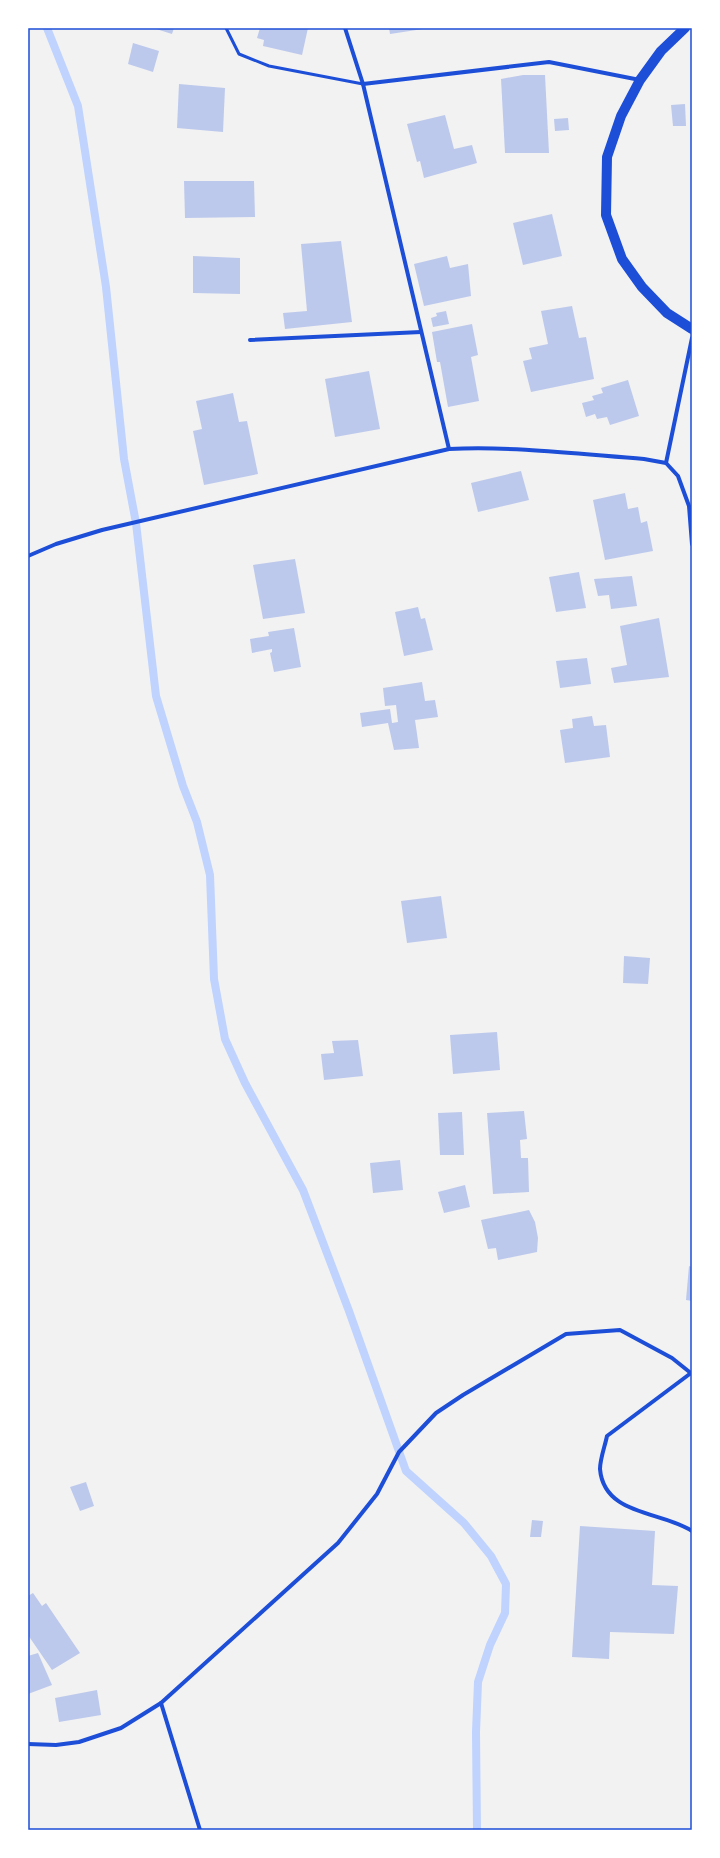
<svg xmlns="http://www.w3.org/2000/svg" width="720" height="1858" viewBox="0 0 720 1858" font-family="'Roboto Condensed',sans-serif">
	<style>
		.lines { fill: none; stroke-linecap: round; stroke-linejoin: round }
		.stream { stroke: #bfd3fe; stroke-width: 8 }
		.building { fill: #bdc9ec }
		.service { stroke: #1d4ed8; stroke-width: 3 }
		.minor { stroke: #1d4ed8; stroke-width: 4 }
		.primary { stroke: #1d4ed8; stroke-width: 10 }
		.neatline { fill: none; stroke: #1d4ed8; stroke-width: 1.5 }
	</style>
	<rect width="100%" height="100%" fill="#f2f2f2"/>
	<g class="lines">
		<!-- stream -->
		<polyline class="stream" points="47,28 78,106 106,287 124,459 136,523 156,696 183,786 197,822 210,875 214,979 225,1039 245,1083 303,1190 349,1311 406,1471 464,1523 491,1556 506,1584 505,1613 490,1645 478,1682 476,1732 477,1830"/>
	</g>
	<!-- building -->
	<g class="building">
		<polygon points="153,28 174,28 172,34"/>
		<polygon points="260,28 308,28 302,55 263,46 264,40 257,38"/>
		<polygon points="389,28 423,28 423,29 390,34"/>
		<polygon points="133,43 159,51 153,72 128,64"/>
		<polygon points="523,75 545,75 549,153 505,153 501,79"/>
		<polygon points="179,84 225,88 223,132 177,128"/>
		<polygon points="685,104 686,126 673,126 671,105"/>
		<polygon points="445,115 454,149 472,145 477,163 424,178 420,161 417,162 407,124"/>
		<polygon points="568,118 569,130 555,131 554,119"/>
		<polygon points="184,181 254,181 255,217 185,218"/>
		<polygon points="552,214 562,256 523,265 513,223"/>
		<polygon points="341,241 352,322 285,329 283,313 307,311 301,244"/>
		<polygon points="193,256 240,258 240,294 193,293"/>
		<polygon points="447,256 450,268 468,264 471,296 424,306 414,264"/>
		<polygon points="572,306 579,338 586,337 594,379 531,392 523,361 532,359 529,348 548,344 541,311"/>
		<polygon points="446,311 449,324 433,327 431,318 437,316 436,313"/>
		<polygon points="472,324 478,355 471,357 479,401 448,407 440,362 437,362 432,332"/>
		<polygon points="369,371 380,429 335,437 325,379"/>
		<polygon points="628,380 639,416 610,425 607,417 597,419 595,414 586,417 582,403 594,400 592,396 603,393 601,388"/>
		<polygon points="233,393 239,422 247,421 258,474 204,485 193,431 202,429 196,401"/>
		<polygon points="521,471 529,500 478,512 471,483"/>
		<polygon points="625,493 628,509 638,507 641,523 647,521 653,551 605,560 593,500"/>
		<polygon points="295,559 305,613 263,619 253,565"/>
		<polygon points="579,572 586,608 556,612 549,577"/>
		<polygon points="632,576 637,606 611,609 609,595 598,596 594,579"/>
		<polygon points="418,607 421,619 425,618 433,650 404,656 395,612"/>
		<polygon points="659,618 669,677 614,683 611,668 627,665 620,626"/>
		<polygon points="294,628 301,667 274,672 270,653 272,652 272,649 252,653 250,639 269,636 268,632"/>
		<polygon points="587,658 591,684 560,688 556,661"/>
		<polygon points="422,682 425,701 435,700 438,717 415,720 419,748 394,750 388,723 362,727 360,713 390,709 392,723 398,722 396,705 385,706 383,688"/>
		<polygon points="592,716 594,726 606,725 610,757 565,763 560,730 573,728 572,719"/>
		<polygon points="441,896 447,938 407,943 401,901"/>
		<polygon points="624,956 650,958 648,984 623,983"/>
		<polygon points="497,1032 500,1070 453,1074 450,1035"/>
		<polygon points="358,1040 363,1076 324,1080 321,1054 334,1053 332,1041"/>
		<polygon points="524,1111 527,1139 520,1140 521,1158 528,1158 529,1192 493,1194 487,1113"/>
		<polygon points="462,1112 464,1155 440,1155 438,1113"/>
		<polygon points="400,1160 403,1190 373,1193 370,1163"/>
		<polygon points="465,1185 470,1207 444,1213 438,1192"/>
		<polygon points="529,1210 535,1222 538,1238 537,1252 498,1260 496,1248 488,1249 481,1220"/>
		<polygon points="689,1266 692,1267 692,1301 686,1300"/>
		<polygon points="86,1482 94,1506 80,1511 70,1487"/>
		<polygon points="532,1520 543,1521 541,1537 530,1537"/>
		<polygon points="580,1526 655,1531 652,1585 678,1586 674,1634 610,1632 609,1659 572,1657"/>
		<polygon points="33,1593 42,1606 46,1603 80,1653 52,1670 28,1635 28,1596"/>
		<polygon points="38,1653 52,1685 28,1694 28,1656"/>
		<polygon points="97,1690 101,1715 59,1722 55,1698"/>
	</g>
	<g class="lines">
		<!-- service -->
		<polyline class="service" points="226,28 239,54 269,66 363,84"/>
		<!-- minor -->
		<g class="minor">
			<polyline points="345,28 363,84 549,62 640,80"/>
			<polyline points="363,84 449,449"/>
			<polyline points="250,340 421,332"/>
			<polyline points="666,463 692,338"/>
			<path d="M28 556 56 544 102 530 449 449C514 446 579 454 644 459L666 463 678 476 689 506 692 544"/>
			<path d="M691 1373 607 1436C605 1446 600 1459 600 1469 604 1516 662 1511 692 1531"/>
			<polyline points="161,1703 200,1830"/>
			<polyline points="28,1744 56,1745 79,1742 121,1728 161,1703 338,1543 377,1494 399,1452 436,1413 463,1395 566,1334 620,1330 672,1358 692,1374"/>
		</g>
		<!-- primary -->
		<polyline class="primary" points="685,28 661,51 640,80 621,116 607,157 606,215 622,259 642,287 667,313 692,329"/>
	</g>
	<!-- border -->
	<rect width="720" height="1858" fill="none" stroke="#ffffff" stroke-width="58"/>
	<rect x="29" y="29" width="662" height="1800" class="neatline"/>
</svg>
